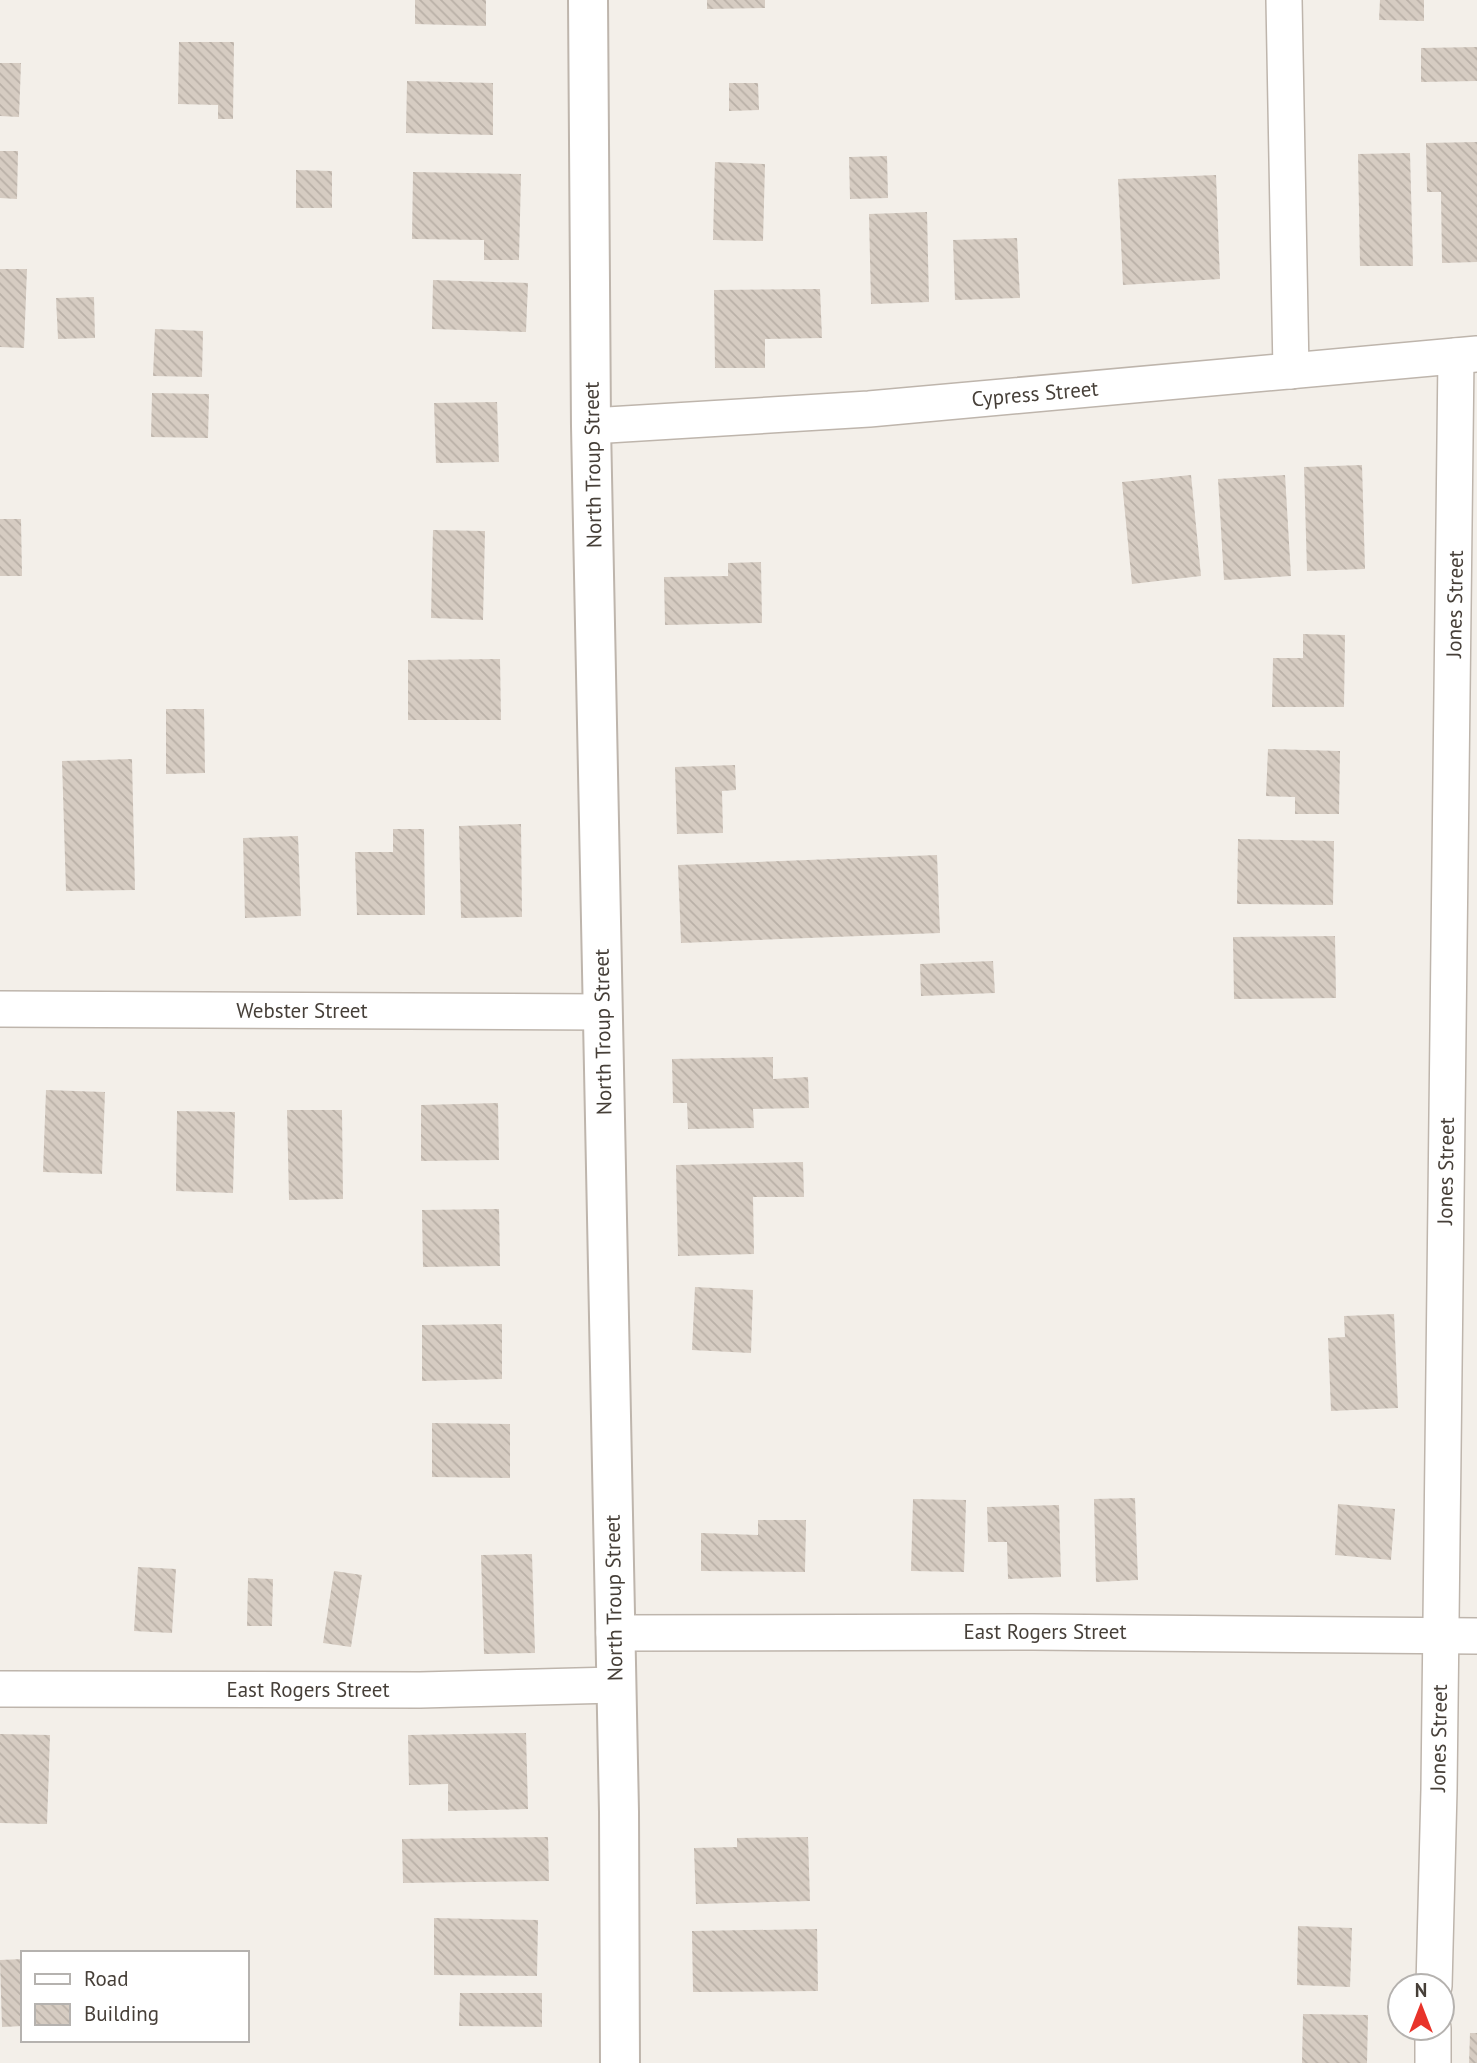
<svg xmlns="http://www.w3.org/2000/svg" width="1477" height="2063" viewBox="0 0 1477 2063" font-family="'PT Sans',sans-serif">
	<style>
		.building { fill: url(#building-back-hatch) }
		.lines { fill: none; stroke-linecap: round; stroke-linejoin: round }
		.minor-casing { stroke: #beb5ac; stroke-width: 38 }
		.tertiary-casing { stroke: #beb5ac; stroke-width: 42 }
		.minor { stroke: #fff; stroke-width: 35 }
		.tertiary { stroke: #fff; stroke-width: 38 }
		.labels { text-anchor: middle; stroke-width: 6; stroke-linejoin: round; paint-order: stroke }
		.street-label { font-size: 21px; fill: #463f38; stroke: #fff }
	</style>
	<defs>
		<pattern id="building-back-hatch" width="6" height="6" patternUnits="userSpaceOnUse" patternTransform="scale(1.75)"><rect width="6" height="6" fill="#d6ccc2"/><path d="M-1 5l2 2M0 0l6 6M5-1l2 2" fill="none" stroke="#b9b0a7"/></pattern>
	</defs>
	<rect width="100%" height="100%" fill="#f3efe9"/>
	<!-- building -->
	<g class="building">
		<polygon points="415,0 486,0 486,26 415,24"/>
		<polygon points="707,0 765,0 765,8 707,9"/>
		<polygon points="1380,0 1424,0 1424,21 1379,20"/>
		<polygon points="179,42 234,42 233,119 218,119 218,105 178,104"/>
		<polygon points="1477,47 1477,81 1421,82 1421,48"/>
		<polygon points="0,63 21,63 19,117 0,116"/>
		<polygon points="407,81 493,83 493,135 406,133"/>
		<polygon points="729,83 758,83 759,110 729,111"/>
		<polygon points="1477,142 1477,262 1442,263 1441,192 1427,192 1426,143"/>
		<polygon points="0,151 18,151 17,199 0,198"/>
		<polygon points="1410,153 1413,266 1360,266 1358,154"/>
		<polygon points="887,156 888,198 850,199 849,157"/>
		<polygon points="715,162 765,164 763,241 713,240"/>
		<polygon points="296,170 332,171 332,208 296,208"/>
		<polygon points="413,172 521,174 519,260 484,260 484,240 412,239"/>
		<polygon points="1216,175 1220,279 1123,285 1118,179"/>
		<polygon points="927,212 929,302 871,304 869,214"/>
		<polygon points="1017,238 1020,298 955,300 953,240"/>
		<polygon points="0,269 27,269 24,348 0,347"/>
		<polygon points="433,280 528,283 526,332 432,329"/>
		<polygon points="820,289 822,338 765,339 765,368 715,368 714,290"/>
		<polygon points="94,297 95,338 58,339 56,298"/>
		<polygon points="155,329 203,331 202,377 153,376"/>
		<polygon points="152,393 209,394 208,438 151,437"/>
		<polygon points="497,402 499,462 436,463 434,403"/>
		<polygon points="1362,465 1365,569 1307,571 1304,467"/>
		<polygon points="1191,475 1201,576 1132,584 1122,482"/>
		<polygon points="1285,475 1291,576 1224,580 1218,479"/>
		<polygon points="0,519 21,519 22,576 0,576"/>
		<polygon points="433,530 485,531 483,620 431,618"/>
		<polygon points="761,562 762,623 665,625 664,577 728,576 728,563"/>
		<polygon points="1303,634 1345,635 1344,707 1272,707 1273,658 1303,658"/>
		<polygon points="500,659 501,720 408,720 408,660"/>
		<polygon points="166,709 204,709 205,773 166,774"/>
		<polygon points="1268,749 1340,751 1339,814 1295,814 1295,797 1266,796"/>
		<polygon points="132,759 135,890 66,891 62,761"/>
		<polygon points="735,765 736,790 722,791 723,833 677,834 675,767"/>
		<polygon points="521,824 522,917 461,918 459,826"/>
		<polygon points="393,829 424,829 425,915 357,915 355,852 393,852"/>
		<polygon points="298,836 301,916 245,918 243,838"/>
		<polygon points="1238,839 1334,841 1333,905 1237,904"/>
		<polygon points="937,855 940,933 681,943 678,865"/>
		<polygon points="1335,936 1336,998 1234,999 1233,937"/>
		<polygon points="993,961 995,993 921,996 920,964"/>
		<polygon points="773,1057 773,1079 808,1077 809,1108 753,1109 754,1128 688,1129 687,1103 673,1103 672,1059"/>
		<polygon points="46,1090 105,1092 102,1174 43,1172"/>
		<polygon points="498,1103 499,1160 421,1161 421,1105"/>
		<polygon points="287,1110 342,1110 343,1199 289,1200"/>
		<polygon points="177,1111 235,1112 233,1193 176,1191"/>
		<polygon points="803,1162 804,1197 753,1197 754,1254 678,1256 676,1165"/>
		<polygon points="499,1209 500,1266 423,1267 422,1210"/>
		<polygon points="695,1287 753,1290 751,1353 692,1350"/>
		<polygon points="1394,1314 1398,1408 1331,1411 1328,1338 1345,1337 1344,1316"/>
		<polygon points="502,1324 502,1379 422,1381 422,1325"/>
		<polygon points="432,1423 510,1424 510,1478 432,1477"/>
		<polygon points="1135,1498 1138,1580 1096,1582 1094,1499"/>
		<polygon points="913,1499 966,1500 964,1572 911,1571"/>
		<polygon points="1338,1504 1395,1509 1391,1560 1335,1555"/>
		<polygon points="1059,1505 1061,1577 1008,1579 1007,1542 988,1542 987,1507"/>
		<polygon points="758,1520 806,1520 805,1572 701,1571 701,1533 758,1535"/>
		<polygon points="532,1554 535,1653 484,1654 481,1555"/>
		<polygon points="138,1567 176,1569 172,1633 134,1631"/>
		<polygon points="334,1571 362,1575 351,1647 323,1643"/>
		<polygon points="248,1578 273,1579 272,1626 247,1626"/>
		<polygon points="526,1733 528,1809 448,1811 448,1784 409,1785 408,1735"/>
		<polygon points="0,1734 50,1735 47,1824 0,1823"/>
		<polygon points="548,1837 549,1881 403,1883 402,1839"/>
		<polygon points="808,1837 810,1901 696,1904 694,1848 737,1847 737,1838"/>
		<polygon points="434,1918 538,1920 537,1976 434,1975"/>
		<polygon points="1298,1926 1352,1928 1350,1987 1297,1985"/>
		<polygon points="817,1929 818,1991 693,1992 692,1931"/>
		<polygon points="23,1959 23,2026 2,2027 0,1960"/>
		<polygon points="460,1993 542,1993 542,2027 459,2026"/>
		<polygon points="1303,2014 1368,2015 1367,2063 1302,2063"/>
		<polygon points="1470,2033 1477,2033 1477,2063 1469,2063"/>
	</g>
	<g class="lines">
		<defs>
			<g id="minor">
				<polyline points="1284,0 1291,371"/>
				<polyline points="591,426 869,409 1477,354"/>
				<polyline points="0,1009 603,1012"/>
				<polyline points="614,1633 1033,1632 1477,1636"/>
				<polyline points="0,1689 420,1690 615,1685"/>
				<polyline points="1434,1986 1439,1790 1456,356"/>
				<polyline points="1433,2063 1433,2028"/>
			</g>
			<polyline id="tertiary" points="588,0 591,426 619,1812 620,2063"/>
		</defs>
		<!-- minor casing -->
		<use href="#minor" class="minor-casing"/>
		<!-- tertiary casing -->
		<use href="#tertiary" class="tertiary-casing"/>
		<!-- minor -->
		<use href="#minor" class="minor"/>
		<!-- tertiary -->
		<use href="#tertiary" class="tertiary"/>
	</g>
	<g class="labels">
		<!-- street labels -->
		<g class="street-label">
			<text transform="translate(1035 394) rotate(-5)" y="7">Cypress Street</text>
			<text transform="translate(593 465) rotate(-91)" y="7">North Troup Street</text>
			<text transform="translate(1455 604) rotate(-89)" y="7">Jones Street</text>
			<text x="302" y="1018">Webster Street</text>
			<text transform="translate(603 1032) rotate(-91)" y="7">North Troup Street</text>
			<text transform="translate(1446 1171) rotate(-89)" y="7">Jones Street</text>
			<text transform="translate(614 1598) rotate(-91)" y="7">North Troup Street</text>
			<text x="1045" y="1639">East Rogers Street</text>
			<text x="308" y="1697">East Rogers Street</text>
			<text transform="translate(1439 1738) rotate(-89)" y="7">Jones Street</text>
		</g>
	</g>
	<!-- legend -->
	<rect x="21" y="1951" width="228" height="91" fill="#ffffff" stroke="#b5b2af" stroke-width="2"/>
	<rect x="35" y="1974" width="35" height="10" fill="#ffffff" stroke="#b5b2af" stroke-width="2"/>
	<text x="84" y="1986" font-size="21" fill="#463f38">Road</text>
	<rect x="35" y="2004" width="35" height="21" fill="url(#building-back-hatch)" stroke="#b5b2af" stroke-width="2"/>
	<text x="84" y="2021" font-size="21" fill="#463f38">Building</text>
	<!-- north arrow -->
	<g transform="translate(1421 2007)"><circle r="33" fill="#ffffff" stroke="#b5b2af" stroke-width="2"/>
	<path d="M0-5L12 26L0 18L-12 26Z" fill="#e8332a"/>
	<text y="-10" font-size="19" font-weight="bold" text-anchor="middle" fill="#463f38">N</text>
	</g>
</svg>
